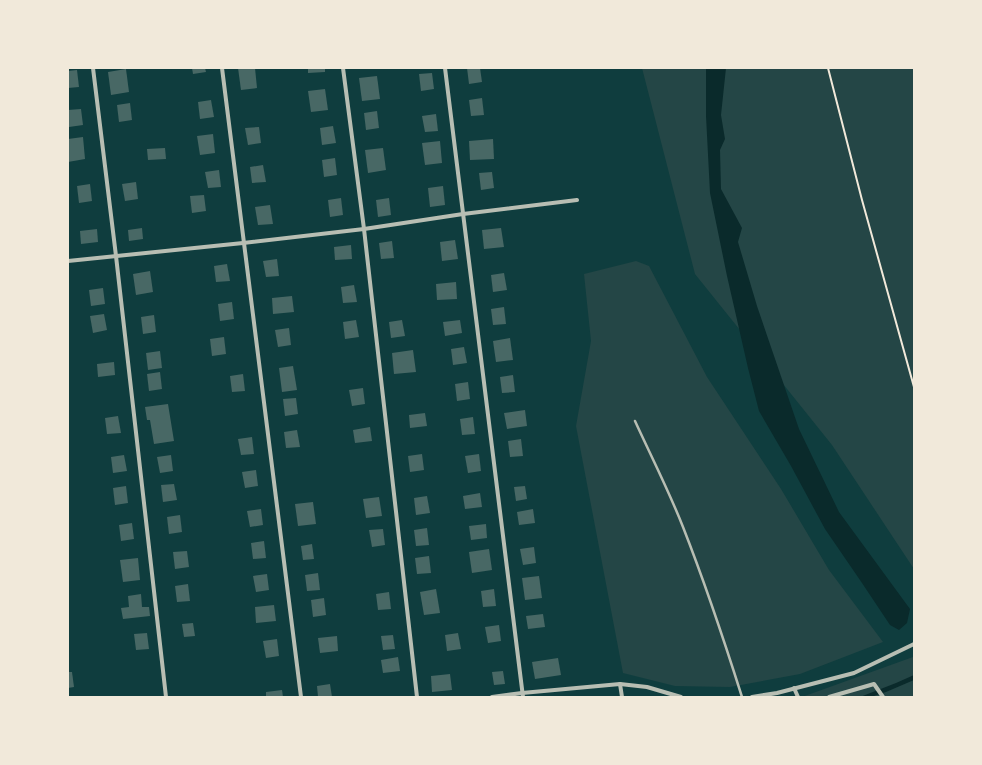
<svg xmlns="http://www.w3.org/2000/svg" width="982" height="765" viewBox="0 0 982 765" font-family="Montserrat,sans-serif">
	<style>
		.green { fill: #244646 }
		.water { fill: #0a2a2b }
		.building { fill: #486865 }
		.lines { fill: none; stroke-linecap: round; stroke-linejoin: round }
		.path { stroke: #f1e9da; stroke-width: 2 }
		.service { stroke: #b8beb3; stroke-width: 2.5 }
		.minor { stroke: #b8beb3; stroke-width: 4 }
	</style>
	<rect width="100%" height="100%" fill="#0f3d3e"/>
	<!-- green -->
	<g class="green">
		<polygon points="642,68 914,68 914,569 832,445 695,274"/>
		<polygon points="636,261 649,266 707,377 781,489 829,570 883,642 800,674 730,687 675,686 623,673 576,426 591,341 584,274"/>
		<polygon points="913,657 914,658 914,697 802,697"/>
	</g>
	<!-- water -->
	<g class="water">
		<polygon points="706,68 726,68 721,115 725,139 720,150 721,189 742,228 738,242 757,306 799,429 839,512 910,609 907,623 899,630 890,625 862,583 825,529 791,466 759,411 748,368 727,276 710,193 706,116"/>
		<polygon points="914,675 914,680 886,692 871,697 860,697 896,683"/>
	</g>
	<!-- building -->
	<g class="building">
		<polygon points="192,68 205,68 206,72 193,74"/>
		<polygon points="238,68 255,68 257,88 241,90"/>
		<polygon points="308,68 325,68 325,72 308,73"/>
		<polygon points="467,68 480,68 482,82 469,84"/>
		<polygon points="126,69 129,92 111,95 108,72"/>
		<polygon points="77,70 79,87 68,88 68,71"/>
		<polygon points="432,73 434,89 421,91 419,74"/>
		<polygon points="377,76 380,99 362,101 359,78"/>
		<polygon points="325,89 328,110 311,112 308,91"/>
		<polygon points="482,98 484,115 471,116 469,100"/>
		<polygon points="211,100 214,117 200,119 198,102"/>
		<polygon points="130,103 132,120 119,122 117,105"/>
		<polygon points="81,109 83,125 69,127 68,110"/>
		<polygon points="377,111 379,128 366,130 364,113"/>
		<polygon points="436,114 438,131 425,132 422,116"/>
		<polygon points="333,126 336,143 322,145 320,128"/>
		<polygon points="259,127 261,143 248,145 245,128"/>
		<polygon points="213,134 215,153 200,155 197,136"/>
		<polygon points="83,137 85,159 68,162 68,139"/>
		<polygon points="493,139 494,159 470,160 469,141"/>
		<polygon points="440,141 442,163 425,165 422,143"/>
		<polygon points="165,148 166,159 148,160 147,149"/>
		<polygon points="383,148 386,170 368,173 365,150"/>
		<polygon points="335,158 337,175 324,177 322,160"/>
		<polygon points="263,165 266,182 252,183 250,167"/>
		<polygon points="219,170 221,187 208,188 205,172"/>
		<polygon points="492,172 494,188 481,190 479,173"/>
		<polygon points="136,182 138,199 125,201 122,184"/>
		<polygon points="90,184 92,201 79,203 77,186"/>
		<polygon points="443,186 445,205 430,207 428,188"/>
		<polygon points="204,195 206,211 192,213 190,196"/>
		<polygon points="341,198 343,215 330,217 328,200"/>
		<polygon points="389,198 391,215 378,217 376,200"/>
		<polygon points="270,205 273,224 258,225 255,207"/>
		<polygon points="142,228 143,239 129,241 128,230"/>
		<polygon points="501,228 504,247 484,249 482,230"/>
		<polygon points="97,229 98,242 81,244 80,231"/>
		<polygon points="455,240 458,259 442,261 440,242"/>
		<polygon points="392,241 394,258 381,259 379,243"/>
		<polygon points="351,245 352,259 335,260 334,247"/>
		<polygon points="277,259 279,276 266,277 263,261"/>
		<polygon points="227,264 230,281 216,282 214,266"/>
		<polygon points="150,271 153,292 136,295 133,274"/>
		<polygon points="504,273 507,290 493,292 491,275"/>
		<polygon points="456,282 457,299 437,300 436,284"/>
		<polygon points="354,285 357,302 343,303 341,287"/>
		<polygon points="103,288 105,304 91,306 89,290"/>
		<polygon points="292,296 294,312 273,314 272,298"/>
		<polygon points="232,302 234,319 220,321 218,304"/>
		<polygon points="504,307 506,324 493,325 491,309"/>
		<polygon points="104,314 107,330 93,333 90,316"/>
		<polygon points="154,315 156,332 143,334 141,317"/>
		<polygon points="356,320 359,337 345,339 343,322"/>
		<polygon points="402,320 405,336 391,338 389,322"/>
		<polygon points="460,320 462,333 445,336 443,322"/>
		<polygon points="289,328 291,345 278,347 275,330"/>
		<polygon points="224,337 226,354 212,356 210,339"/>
		<polygon points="510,338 513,360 496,362 493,341"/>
		<polygon points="464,347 467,363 453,365 451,349"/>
		<polygon points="413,350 416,372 394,374 392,353"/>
		<polygon points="160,351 162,368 148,370 146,353"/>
		<polygon points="114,362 115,375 98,377 97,364"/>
		<polygon points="293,366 297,390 282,392 279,368"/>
		<polygon points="160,372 162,389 149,391 147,374"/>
		<polygon points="243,374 245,391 232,392 230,376"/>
		<polygon points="513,375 515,392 502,393 500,377"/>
		<polygon points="468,382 470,399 457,401 455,384"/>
		<polygon points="363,388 365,404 352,406 349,390"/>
		<polygon points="296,398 298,414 285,416 283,399"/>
		<polygon points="168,404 174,441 154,444 150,420 147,420 145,407"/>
		<polygon points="525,410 527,426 507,429 504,413"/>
		<polygon points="425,413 427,426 410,428 409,415"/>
		<polygon points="118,416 121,433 107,434 105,418"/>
		<polygon points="473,417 475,434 462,435 460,419"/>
		<polygon points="370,427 372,441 355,443 353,430"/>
		<polygon points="297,430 300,447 286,448 284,432"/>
		<polygon points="252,437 254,454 241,455 238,439"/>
		<polygon points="521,439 523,456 510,457 508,441"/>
		<polygon points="422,454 424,470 410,472 408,456"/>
		<polygon points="479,454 481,471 468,473 465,456"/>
		<polygon points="124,455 127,471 113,473 111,457"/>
		<polygon points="171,455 173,471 160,473 157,457"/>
		<polygon points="256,470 258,486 245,488 242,472"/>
		<polygon points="174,484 177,500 163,502 161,485"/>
		<polygon points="126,486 128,503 115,505 113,488"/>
		<polygon points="525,486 527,499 516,501 514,487"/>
		<polygon points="480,493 482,507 465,509 463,496"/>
		<polygon points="427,496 430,513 416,515 414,498"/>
		<polygon points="379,497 382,516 366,518 363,499"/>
		<polygon points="313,502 316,524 298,526 295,504"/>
		<polygon points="261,509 263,525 250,527 247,511"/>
		<polygon points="533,509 535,523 519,525 517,512"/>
		<polygon points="180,515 182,532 169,534 167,517"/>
		<polygon points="132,523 134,539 121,541 119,525"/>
		<polygon points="486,524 487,538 471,540 469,526"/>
		<polygon points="427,528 429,545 416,546 414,530"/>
		<polygon points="383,529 385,545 372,547 369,530"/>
		<polygon points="264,541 266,558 253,559 251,543"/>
		<polygon points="312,544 314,559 303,560 301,546"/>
		<polygon points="534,547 536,563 523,565 520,549"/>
		<polygon points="489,549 492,570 472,573 469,552"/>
		<polygon points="187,551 189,567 175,569 173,552"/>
		<polygon points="429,556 431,573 417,574 415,558"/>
		<polygon points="138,558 140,580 123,582 120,560"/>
		<polygon points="318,573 320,590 307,591 305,575"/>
		<polygon points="267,574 269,590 256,592 253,576"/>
		<polygon points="539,576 542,598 525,600 522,578"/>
		<polygon points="188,584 190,601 177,602 175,586"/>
		<polygon points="436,589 440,613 424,615 420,592"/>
		<polygon points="494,589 496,606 483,607 481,591"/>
		<polygon points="389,592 391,609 378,610 376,594"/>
		<polygon points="141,594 142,607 149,607 150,616 123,619 121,608 129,607 128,596"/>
		<polygon points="324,598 326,615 313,617 311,600"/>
		<polygon points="274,605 276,621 256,623 255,607"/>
		<polygon points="543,614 545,627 528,629 526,616"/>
		<polygon points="193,623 195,636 184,637 182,624"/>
		<polygon points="499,625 501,641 488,643 485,627"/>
		<polygon points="147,633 149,649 136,650 134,634"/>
		<polygon points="458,633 461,649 447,651 445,635"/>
		<polygon points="393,635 395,649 383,650 381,636"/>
		<polygon points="337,636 338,651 320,653 318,638"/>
		<polygon points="277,639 279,656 266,658 263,641"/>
		<polygon points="398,657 400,671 383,673 381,660"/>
		<polygon points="558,658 561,675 535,679 532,662"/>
		<polygon points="503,671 505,684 494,685 492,672"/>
		<polygon points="68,672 72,672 74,687 68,688"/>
		<polygon points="450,674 452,690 432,692 431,676"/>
		<polygon points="330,684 332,697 318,697 317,686"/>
		<polygon points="282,690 283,697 266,697 266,692"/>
	</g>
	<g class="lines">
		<!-- path -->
		<polyline class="path" points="828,68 862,200 914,387"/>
		<!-- service -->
		<path class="service" d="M635 421C651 456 669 491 683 527 705 583 724 640 742 697"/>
		<!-- minor -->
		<g class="minor">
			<polyline points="93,68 116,256 166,697"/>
			<polyline points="222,68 301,697"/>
			<polyline points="343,68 364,229 417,697"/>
			<polyline points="445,68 523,697"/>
			<polyline points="68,261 243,243 364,229 463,214 577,200"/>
			<polyline points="620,684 622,697"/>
			<polyline points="794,688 798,697"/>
			<polyline points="492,697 522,693 620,684 647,687 681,697"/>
			<polyline points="752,697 777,693 854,673 914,644"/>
			<polyline points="829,697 874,684 883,697"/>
		</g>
	</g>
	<!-- border -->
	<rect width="982" height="765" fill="none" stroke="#f1e9da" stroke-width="138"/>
</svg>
